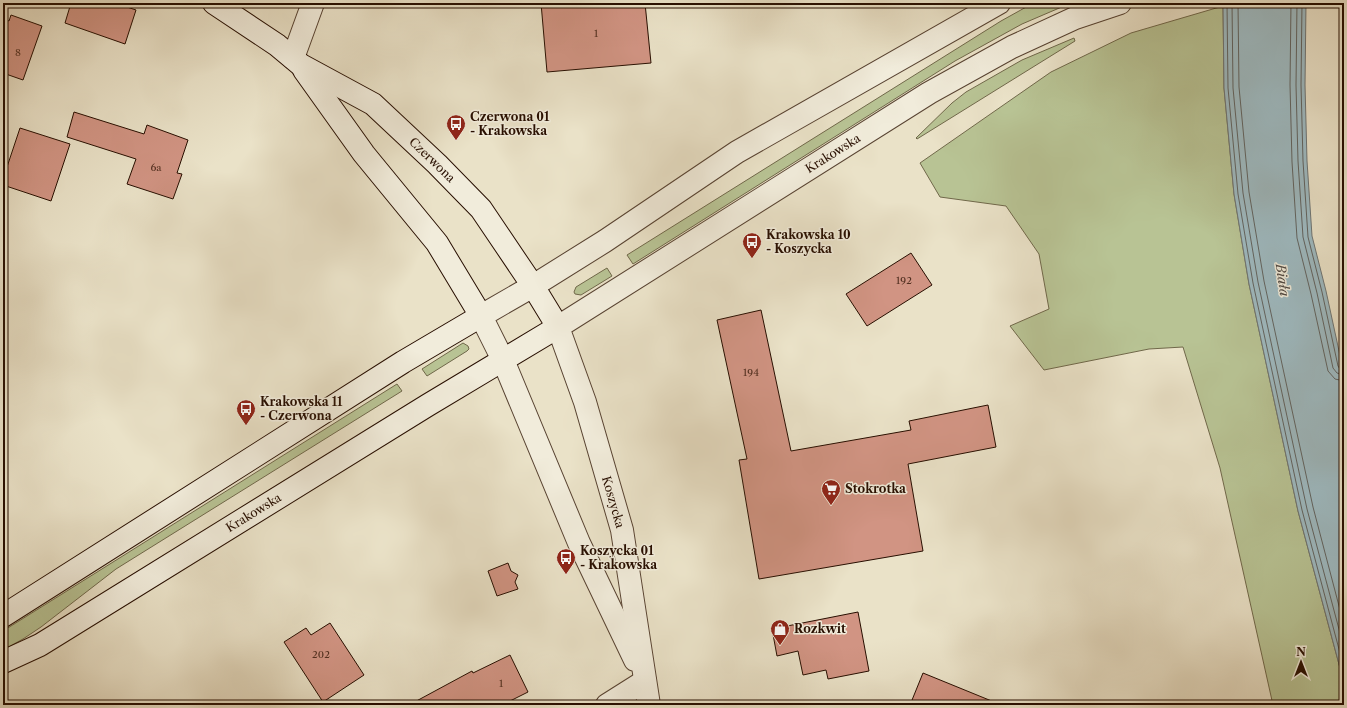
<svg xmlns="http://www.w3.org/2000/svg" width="1347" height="708" viewBox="0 0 1347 708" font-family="'Libre Caslon Text',serif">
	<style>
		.green { fill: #b8c394; stroke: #70684a }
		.water { fill: #9ebac1; stroke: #6e7574 }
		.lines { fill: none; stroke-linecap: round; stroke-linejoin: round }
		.shore { stroke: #626460; stroke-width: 1 }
		.building { fill: #d19483; stroke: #270e00 }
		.minor-casing { stroke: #584332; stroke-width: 24 }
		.tertiary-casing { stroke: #584332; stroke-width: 24 }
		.secondary-casing { stroke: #270e00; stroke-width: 24 }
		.minor { stroke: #f1ecdb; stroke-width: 22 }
		.tertiary { stroke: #f1ecdb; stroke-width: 22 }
		.secondary { stroke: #f1ecdb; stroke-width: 22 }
		.labels { text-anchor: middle; stroke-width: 3; stroke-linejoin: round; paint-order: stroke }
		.number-label { font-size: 10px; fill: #523021 }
		.poi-label { font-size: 12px; font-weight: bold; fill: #270e00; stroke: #f1ecdb; text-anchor: start }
		.street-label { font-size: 12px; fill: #270e00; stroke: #f1ecdb }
		.water-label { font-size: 13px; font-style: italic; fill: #514a44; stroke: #f1ecdb }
	</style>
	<rect width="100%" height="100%" fill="#eae2c8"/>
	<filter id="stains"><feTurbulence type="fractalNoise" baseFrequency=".005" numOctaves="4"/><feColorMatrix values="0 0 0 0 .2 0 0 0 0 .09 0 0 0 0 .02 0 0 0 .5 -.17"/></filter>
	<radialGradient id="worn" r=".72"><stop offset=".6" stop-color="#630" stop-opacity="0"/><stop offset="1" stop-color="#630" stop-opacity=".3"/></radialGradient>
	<!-- green -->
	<g class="green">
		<polygon points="1035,3 1071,3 1022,24 955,61 633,264 627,255 1001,21 1028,6"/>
		<polygon points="1223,6 1224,88 1234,194 1249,284 1298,511 1344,683 1344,705 1273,705 1220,468 1183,347 1149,349 1044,370 1010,326 1049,309 1039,254 1006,206 940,197 920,163 1051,72 1131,33"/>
		<polygon points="1074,38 1075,41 917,139 916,138 952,103 966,92 1022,60"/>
		<polygon points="607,268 612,276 581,295 575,294 574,292 576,287"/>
		<polygon points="463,343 468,346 469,349 467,351 427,376 422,369"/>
		<polygon points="397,384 402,391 116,569 41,627 23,639 3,650 3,631"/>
	</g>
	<!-- water -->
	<polygon class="water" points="1223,3 1306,3 1305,85 1307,161 1312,236 1326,291 1344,374 1344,683 1298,511 1249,284 1234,194 1224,88"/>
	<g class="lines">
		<!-- shore -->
		<g class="shore">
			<polyline points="1227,3 1228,88 1238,194 1253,283 1302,510 1344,668"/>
			<polyline points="1232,3 1233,88 1243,193 1258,282 1307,509 1344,648"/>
			<polyline points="1238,3 1239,87 1249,192 1264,281 1313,507 1344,625"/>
			<polyline points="1291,3 1290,85 1292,162 1297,238 1311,294 1328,371 1335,379 1344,381"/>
			<polyline points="1297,3 1296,85 1298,161 1303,237 1317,293 1333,368 1337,373 1344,375"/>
			<polyline points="1302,3 1301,85 1303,161 1308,237 1322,292 1338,366 1340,369 1344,370"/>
		</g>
	</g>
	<!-- building -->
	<g class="building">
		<polygon points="71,3 115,3 136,10 125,44 65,23"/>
		<polygon points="541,3 645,3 651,63 547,72"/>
		<polygon points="11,15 42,26 23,80 3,73 3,18 9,21"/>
		<polygon points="74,112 144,134 147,125 188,140 177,173 182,174 173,199 127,184 136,159 67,137"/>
		<polygon points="20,128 70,144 51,201 3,185 3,179"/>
		<polygon points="911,253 932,285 867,326 846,294"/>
		<polygon points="761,310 791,451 911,430 909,421 988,405 996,447 908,464 923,551 759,579 739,460 747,459 717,320"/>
		<polygon points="508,563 511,571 518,575 515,582 518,589 497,596 488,571"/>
		<polygon points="858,612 869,671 828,679 826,670 803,675 798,651 777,656 772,629"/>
		<polygon points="330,623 364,675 323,702 284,642 306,628 311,635"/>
		<polygon points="510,655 528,692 502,705 409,705 472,671 473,673"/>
		<polygon points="923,673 999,704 999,705 910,705"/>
	</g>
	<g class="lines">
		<defs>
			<g id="minor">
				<polyline points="293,58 313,3"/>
				<polyline points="607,705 645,681"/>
			</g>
			<g id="tertiary">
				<polyline points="635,660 579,543 503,360 481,316 533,286 605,241 737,152 999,3"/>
				<path id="s1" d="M649 705 622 530 585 402 558 327 929 93 1012 47 1075 18 1120 3"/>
			</g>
			<g id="secondary">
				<polyline points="3,616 403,362 481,316 437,243 364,154 304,70"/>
				<path id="s2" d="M3 662 40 645 428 405 558 327 533 286 481 209 437 164 373 104 301 65 277 45 214 3"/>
			</g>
		</defs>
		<!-- minor casing -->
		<use href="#minor" class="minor-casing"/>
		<!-- tertiary casing -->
		<use href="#tertiary" class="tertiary-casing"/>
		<!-- secondary casing -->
		<use href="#secondary" class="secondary-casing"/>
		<!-- minor -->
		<use href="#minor" class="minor"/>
		<!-- tertiary -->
		<use href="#tertiary" class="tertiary"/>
		<!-- secondary -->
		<use href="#secondary" class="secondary"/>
	</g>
	<!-- icons -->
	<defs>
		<symbol id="bus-pin" viewBox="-11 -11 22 30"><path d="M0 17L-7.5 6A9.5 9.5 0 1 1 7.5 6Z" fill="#8f2418" stroke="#f1ecdb"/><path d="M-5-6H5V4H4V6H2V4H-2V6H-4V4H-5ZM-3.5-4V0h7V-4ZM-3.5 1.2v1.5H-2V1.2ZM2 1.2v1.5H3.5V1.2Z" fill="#fff"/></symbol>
		<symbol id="supermarket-pin" viewBox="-11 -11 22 30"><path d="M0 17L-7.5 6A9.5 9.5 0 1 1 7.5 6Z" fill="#8f2418" stroke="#f1ecdb"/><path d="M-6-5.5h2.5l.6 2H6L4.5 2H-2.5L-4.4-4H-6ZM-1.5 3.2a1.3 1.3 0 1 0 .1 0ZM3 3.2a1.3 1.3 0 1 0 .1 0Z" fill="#fff"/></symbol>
		<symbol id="shop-pin" viewBox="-11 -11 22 30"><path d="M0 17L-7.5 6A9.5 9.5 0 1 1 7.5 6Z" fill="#8f2418" stroke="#f1ecdb"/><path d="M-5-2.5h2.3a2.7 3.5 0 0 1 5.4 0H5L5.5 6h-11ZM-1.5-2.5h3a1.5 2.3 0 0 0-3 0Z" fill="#fff"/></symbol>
	</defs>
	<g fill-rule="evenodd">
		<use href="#bus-pin" x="445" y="113" width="22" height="30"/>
		<use href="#bus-pin" x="741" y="231" width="22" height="30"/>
		<use href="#bus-pin" x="235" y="398" width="22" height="30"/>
		<use href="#supermarket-pin" x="820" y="478" width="22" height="30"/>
		<use href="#bus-pin" x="555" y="547" width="22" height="30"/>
		<use href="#shop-pin" x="769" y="618" width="22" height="30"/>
	</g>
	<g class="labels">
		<!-- number labels -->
		<g class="number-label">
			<text x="596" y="37">1</text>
			<text x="18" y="56">8</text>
			<text x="156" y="171">6a</text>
			<text x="904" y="284">192</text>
			<text x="751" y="376">194</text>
			<text x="321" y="658">202</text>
			<text x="501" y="687">1</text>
		</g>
		<!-- poi labels -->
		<g class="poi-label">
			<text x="470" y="121">Czerwona 01<tspan x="470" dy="14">- Krakowska</tspan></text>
			<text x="766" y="239">Krakowska 10<tspan x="766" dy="14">- Koszycka</tspan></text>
			<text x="260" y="406">Krakowska 11<tspan x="260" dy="14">- Czerwona</tspan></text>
			<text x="845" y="493">Stokrotka</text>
			<text x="580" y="555">Koszycka 01<tspan x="580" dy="14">- Krakowska</tspan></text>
			<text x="794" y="633">Rozkwit</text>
		</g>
		<!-- street labels -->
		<g class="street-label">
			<text dy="4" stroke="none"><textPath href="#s1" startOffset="715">Krakowska</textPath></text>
			<text transform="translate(432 160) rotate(44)" y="4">Czerwona</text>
			<text transform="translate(613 502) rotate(74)" y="4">Koszycka</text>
			<text dy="4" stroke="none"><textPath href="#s2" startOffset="292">Krakowska</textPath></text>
		</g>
		<!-- water labels -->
		<g class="water-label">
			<text transform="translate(1283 280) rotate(82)" y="5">Biała</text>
		</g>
	</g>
	<!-- margin -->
	<rect width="1347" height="708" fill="none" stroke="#eae2c8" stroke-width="16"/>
	<rect x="4" y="4" width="1339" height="700" fill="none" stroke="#270e00" stroke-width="2"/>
	<rect x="8" y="8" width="1331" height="692" fill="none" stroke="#270e00"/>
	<!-- north arrow -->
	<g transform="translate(1301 662)" stroke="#f1ecdb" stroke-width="3" paint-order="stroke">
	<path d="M0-3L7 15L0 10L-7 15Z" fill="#270e00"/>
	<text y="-6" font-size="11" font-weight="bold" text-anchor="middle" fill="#270e00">N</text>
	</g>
	<rect width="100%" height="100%" filter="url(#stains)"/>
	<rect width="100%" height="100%" fill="url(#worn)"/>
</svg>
